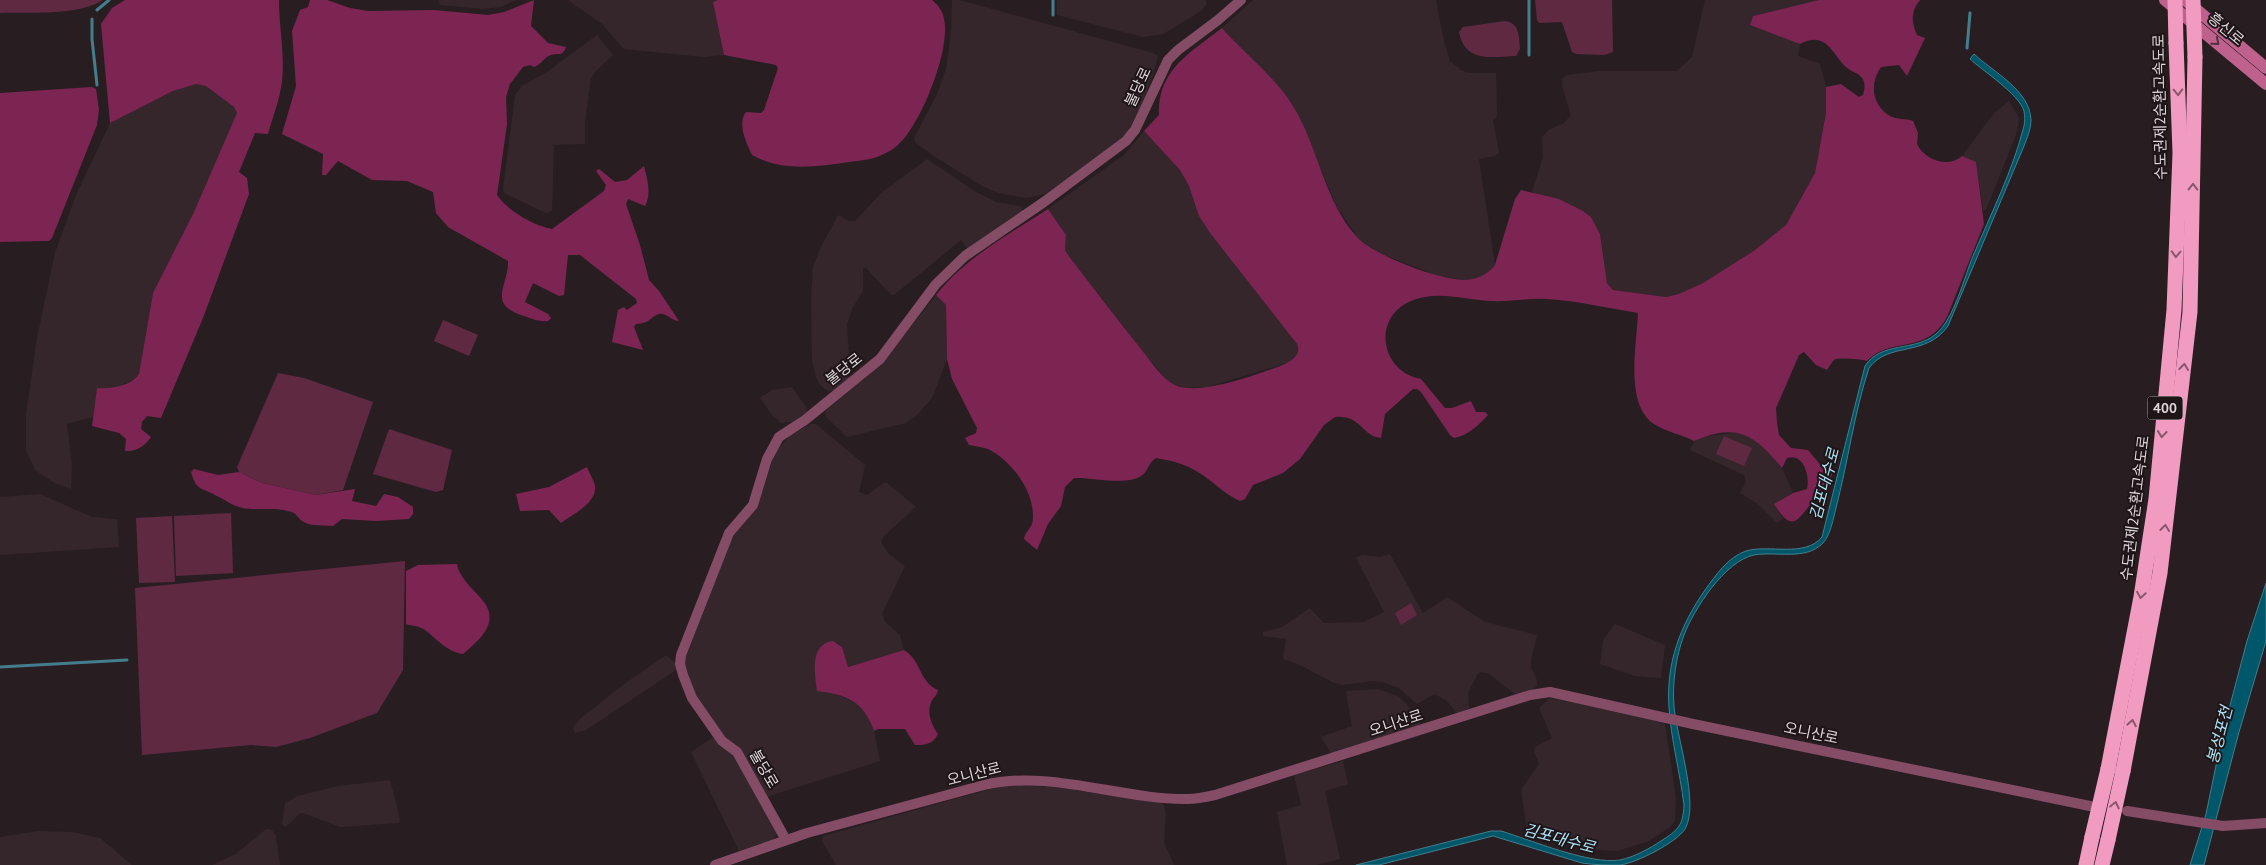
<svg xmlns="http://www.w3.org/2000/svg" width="2266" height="865" viewBox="0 0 2266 865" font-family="'PT Sans','Noto Sans KR',sans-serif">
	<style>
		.built { fill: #35262c }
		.green { fill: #5f2942 }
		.forest { fill: #7c2552 }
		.water { fill: #01576a; stroke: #447e8c }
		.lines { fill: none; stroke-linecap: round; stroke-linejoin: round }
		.stream { stroke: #447e8c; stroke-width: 3 }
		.street { stroke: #854c65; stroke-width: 10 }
		.secondary { stroke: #be618c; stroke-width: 12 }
		.highway { stroke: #f29bc1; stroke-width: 15 }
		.highway-bridge { stroke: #f29bc1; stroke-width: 15 }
		.oneway { stroke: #563041 }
		.oneway2 { stroke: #88586c }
		.labels { text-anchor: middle; stroke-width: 4; stroke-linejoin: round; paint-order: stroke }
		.shield { fill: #1e1518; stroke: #a59ea0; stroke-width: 1 }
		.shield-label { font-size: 14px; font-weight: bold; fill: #dfd8da }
		.street-label { font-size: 15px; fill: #dfd8da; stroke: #1e1518 }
		.water-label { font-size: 16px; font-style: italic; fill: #ace4f7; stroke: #1e1518 }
	</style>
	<rect width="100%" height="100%" fill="#281e22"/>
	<!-- built -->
	<g class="built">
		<polygon points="439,0 516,0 501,7 482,9 440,5"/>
		<polygon points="568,0 718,0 713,2 724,55 703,57 624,49 602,24"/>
		<polygon points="952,0 959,0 1153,53 1158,56 1154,72 1142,104 1127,133 1118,142 1070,178 1045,194 1026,198 999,193 982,186 937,158 915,142 914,138 937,94 946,69 951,32"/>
		<polygon points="1057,0 1206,0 1206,5 1201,11 1163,34 1143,37 1057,15"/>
		<polygon points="1253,0 1436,0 1444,42 1450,61 1461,70 1469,73 1496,73 1497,116 1493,120 1499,153 1494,156 1479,159 1495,265 1489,273 1480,278 1467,281 1444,278 1384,255 1368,246 1358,238 1337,207 1293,105 1222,28"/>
		<polygon points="1705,0 1819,0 1753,16 1750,25 1800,44 1798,56 1820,64 1826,87 1826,113 1815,173 1786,225 1755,250 1703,283 1679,294 1666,297 1613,290 1607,283 1600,234 1591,217 1532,192 1543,157 1542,137 1550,129 1563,124 1571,115 1562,86 1562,79 1567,75 1600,71 1677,71 1692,57"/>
		<polygon points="597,35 613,55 595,72 591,79 585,121 585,144 554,145 552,211 546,213 504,193 503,189 515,95 522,86 547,72"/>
		<polygon points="196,84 206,86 234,107 237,112 236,118 194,212 153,293 139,374 136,379 112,389 97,388 93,417 67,424 72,466 71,489 55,483 35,470 26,450 26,414 37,338 55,253 76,195 110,123 173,91"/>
		<polygon points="2009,101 2019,118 2017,132 1986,210 1983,211 1976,162 1962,156 1994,113"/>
		<polygon points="1144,131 1180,170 1189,186 1199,216 1210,233 1297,344 1299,348 1296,356 1287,363 1207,387 1185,388 1175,385 1167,380 1147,357 1068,255 1065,250 1066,235 1048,209 1124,155"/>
		<polygon points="927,159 976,192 996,202 1020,206 1023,211 968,249 961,240 894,295 891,295 866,268 863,269 863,291 853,307 847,324 850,377 838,390 828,391 820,385 816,377 812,360 811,298 813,267 819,251 838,215 849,221 855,221 881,193"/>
		<polygon points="936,295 946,305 947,359 932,398 916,416 906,423 847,437 827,418 825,414 826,410 880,365"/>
		<polygon points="792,387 806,407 807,412 792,422 781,423 772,415 760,398 772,390"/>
		<polygon points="810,424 816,424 865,465 859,492 867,495 884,483 887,483 916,507 884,536 881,542 889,554 905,566 882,614 885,622 900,635 904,650 847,667 842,647 838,643 828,642 822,647 817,654 832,693 852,700 865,710 874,731 880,761 766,797 697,701 684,664 685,656 730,541 757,507 775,452 789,436"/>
		<polygon points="1738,432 1748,435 1768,451 1782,468 1793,493 1774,504 1783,519 1777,523 1758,504 1740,493 1746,482 1744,475 1690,450 1694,441 1703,437"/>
		<polygon points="40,494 92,517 117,519 119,547 0,555 0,497"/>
		<polygon points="1390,554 1423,613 1447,597 1485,622 1537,635 1531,660 1531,667 1537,680 1537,686 1533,689 1515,694 1488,673 1481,672 1477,675 1468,693 1469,709 1457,713 1446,700 1434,694 1417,704 1399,688 1382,682 1372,681 1342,685 1332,682 1300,665 1283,659 1286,639 1263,636 1263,632 1282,627 1310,608 1324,623 1364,622 1384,612 1356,558 1362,555 1379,557"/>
		<polygon points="1615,624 1665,645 1661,678 1635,676 1600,664 1603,640"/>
		<polygon points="666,655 675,663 676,670 586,730 575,733 573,728 580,719 623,685"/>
		<polygon points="1378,689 1398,696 1414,712 1421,725 1332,755 1321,737 1352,726 1346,691"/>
		<polygon points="1550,698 1648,717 1665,724 1676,798 1675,821 1670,827 1649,841 1617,851 1584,849 1527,831 1521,790 1539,764 1534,751 1535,747 1552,738 1539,708"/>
		<polygon points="713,737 733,753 778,833 772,841 740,853 691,752"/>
		<polygon points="1343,761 1348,784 1325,791 1340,859 1316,865 1287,865 1277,812 1301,805 1294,775"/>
		<polygon points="390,780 397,806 400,821 398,823 340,827 303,813 300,813 286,827 282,824 285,803 298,796 338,786"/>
		<polygon points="1008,785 1054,787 1163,803 1166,814 1164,842 1174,865 836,865 822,841 823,836 987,790"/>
		<polygon points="266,829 272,830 276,835 280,865 212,865 236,854"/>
		<polygon points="39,831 72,832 100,838 132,865 0,865 0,837"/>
	</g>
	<!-- green -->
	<g class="green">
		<path d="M0 0H103C77 16 31 12 0 13Z"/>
		<polygon points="1535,0 1612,0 1613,52 1605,55 1576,54 1572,52 1562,22 1539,23 1537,20"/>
		<path d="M1505 21C1520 23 1519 37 1520 49L1516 56C1491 57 1465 63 1459 32L1463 27Z"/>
		<polygon points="443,320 478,335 469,356 434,341"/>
		<polygon points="278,373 304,378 373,402 343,490 316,495 262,483 239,472 237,467"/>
		<polygon points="389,429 452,450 443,490 436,492 373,474"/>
		<polygon points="1724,436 1752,448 1744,466 1716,454"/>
		<polygon points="231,513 233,573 176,576 174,516"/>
		<polygon points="172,516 175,582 139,583 136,518"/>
		<polygon points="405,561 403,670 377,713 310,738 276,747 251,745 142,755 135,588"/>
		<polygon points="1411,603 1417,615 1401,625 1395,613"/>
	</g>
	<!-- forest -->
	<g class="forest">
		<path d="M125 0H279C279 27 285 55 282 81 280 99 273 116 268 134L255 133 239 172 247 178 249 194 203 318 161 418 147 416 142 422 141 429 151 437C145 446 136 452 125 451L126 439 119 433 92 426 97 388C111 389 131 386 139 374L153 293 194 212 237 113 234 107 206 86 196 84 173 91 110 123 101 24 112 8Z"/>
		<path d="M310 0H327L350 8 368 11 434 10 488 15 504 12 534 0 531 26 548 43 566 47 565 50 561 54C543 53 546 62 534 67L530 65 523 67 510 84 506 97 507 124 497 195C508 211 533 225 552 229L604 191 606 185 596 171 599 169 615 182 627 180 644 166C647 178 652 194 645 206L628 199 626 204 640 245 649 280 659 291 679 321C672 321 666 312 659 314 650 317 651 323 636 324L634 327 643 350 612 342 618 310 624 307 627 310 637 303 636 299 580 255H568L564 295 559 296 533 283 525 302 548 314 551 318 548 321C538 322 530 318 521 315 487 303 509 285 508 261L448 227 436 213 433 192 407 181 372 180 338 161 326 175H322L323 154 282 134 296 86 292 31 300 10 308 7Z"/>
		<path d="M718 0H932C938 5 943 11 944 19 951 49 921 125 898 145 882 158 868 160 849 162 816 167 782 172 752 155 746 142 737 124 746 112L761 113 764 110 778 68 776 65 724 55 713 2Z"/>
		<path d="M1819 0H1920C1911 11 1911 22 1917 35L1925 38 1907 76 1899 65 1881 67C1869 84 1872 105 1890 116 1897 120 1905 118 1913 121L1918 133 1917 144C1925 161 1949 168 1962 156L1976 162 1984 224 1947 317C1925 356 1893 335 1867 361 1862 359 1838 357 1834 360 1832 362 1829 367 1827 370L1816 365 1804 352 1799 355 1776 408 1777 423 1779 435 1791 448 1808 450 1823 468 1832 473 1827 497H1818C1798 515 1795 538 1774 504L1793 493 1807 489C1810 476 1804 453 1787 458L1782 468C1755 435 1737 422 1694 441 1681 434 1666 432 1654 424 1624 404 1637 343 1638 313 1608 308 1578 301 1547 299 1528 298 1509 302 1490 301 1468 300 1446 293 1425 297 1370 306 1376 371 1421 379L1445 408H1452L1471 401 1476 412H1485L1488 415C1479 425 1467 436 1454 438L1450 435 1421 392 1417 389H1413L1385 414 1381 438C1361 436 1362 415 1335 417L1324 425 1300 459 1283 473 1253 485 1245 499 1240 501C1226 495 1217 485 1204 476 1189 465 1174 461 1156 458 1148 463 1148 472 1141 476 1126 486 1092 477 1074 478L1065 487 1061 506 1048 524 1037 550 1024 539C1025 531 1033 528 1033 518 1034 491 1012 461 988 449 982 447 975 446 969 445L965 438 976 433 977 428 952 379 947 359 946 305 936 295C966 257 1008 235 1048 209L1066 235 1065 250 1068 255C1092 286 1116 318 1141 349 1150 360 1161 378 1175 385 1198 396 1252 376 1275 368 1286 364 1303 357 1297 344L1210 233 1199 216 1189 186 1180 170 1144 131 1159 115C1157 70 1191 52 1222 28 1243 52 1277 79 1293 106 1318 146 1325 204 1358 238 1372 253 1419 271 1440 276 1461 282 1481 283 1495 265L1515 199 1521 190 1559 199 1583 211 1591 217 1600 234 1607 283 1613 290 1666 297 1679 294 1703 283 1755 250 1786 225 1815 173 1826 113V87L1841 84 1859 97 1863 95C1870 71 1852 76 1842 63 1830 48 1823 32 1800 44L1750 25 1753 16Z"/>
		<polygon points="92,87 96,89 99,110 97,125 52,238 49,241 45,241 0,242 0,93"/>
		<path d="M587 467C589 473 594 480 595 486 597 503 573 514 561 523L549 510 520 511 516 494 549 487Z"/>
		<path d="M194 469 218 475 239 472 262 483 316 495 355 489 352 501 376 506 384 494 398 497 413 507V514L409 519 376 521 342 519 333 526C323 525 311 527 302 521 299 519 297 515 294 513 278 506 259 511 243 508 232 506 224 499 215 495 200 487 196 490 191 472Z"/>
		<path d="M457 564C458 571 462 576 466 582 471 589 479 595 484 602 500 624 478 641 463 654 447 652 437 639 425 630 420 626 412 626 406 624V571L418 565Z"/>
		<path d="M833 641 842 647 848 667 904 650C922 661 918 681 938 690 937 695 935 696 932 700 926 712 931 724 938 734 933 744 926 745 915 745L905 729H878L874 731C863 700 847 695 817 691 815 674 809 644 833 641Z"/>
	</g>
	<!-- water -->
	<g class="water">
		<path d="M1974 54C1993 72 2030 90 2031 120 2031 129 2027 138 2024 146L1948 326C1925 358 1889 341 1869 368 1854 413 1848 462 1836 508 1833 519 1831 534 1823 543 1806 561 1776 551 1754 555 1725 561 1694 609 1684 635 1676 656 1672 683 1674 706 1676 735 1700 804 1685 829 1676 843 1636 863 1620 865 1607 865 1595 865 1582 863L1493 836 1379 865H1356L1491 831H1501C1531 840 1590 865 1620 860 1634 857 1649 849 1661 841 1678 830 1683 826 1684 805 1680 772 1671 740 1669 707 1666 663 1680 626 1705 590 1716 575 1728 557 1746 551 1769 544 1805 558 1822 537L1865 366C1881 341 1915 352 1936 334 1954 319 1964 278 1973 256 1991 214 2013 170 2024 126 2025 121 2025 116 2024 111 2019 94 1983 71 1970 59Z"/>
		<polygon points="2266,583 2266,641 2239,732 2204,865 2190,865 2206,814 2223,732 2247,641"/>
	</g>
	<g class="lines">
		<!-- stream -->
		<g class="stream">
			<polyline points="1053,0 1053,15"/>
			<polyline points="1529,0 1529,55"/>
			<polyline points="97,10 109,0"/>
			<polyline points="92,19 92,39 97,85"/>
			<polyline points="1967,48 1970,13"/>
			<polyline points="0,667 127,660"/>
		</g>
		<!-- street -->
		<g class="street">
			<polyline points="2127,811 2223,826 2266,823"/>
			<polyline points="786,840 737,752 722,741 692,698 683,675 680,664 681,655 729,533 753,505 767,459 779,437 805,420 880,359 936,284 965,256 1044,202 1126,141 1135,130 1168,60 1178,50 1218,20 1241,0"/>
			<path d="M715 865 807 833 984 785C1049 769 1122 800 1188 799 1197 799 1206 797 1215 795L1530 695 1550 692 1693 724 2090 806"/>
		</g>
		<!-- secondary -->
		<g class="secondary">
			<polyline points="2165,0 2266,84"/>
			<polyline points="2185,0 2266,68"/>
		</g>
		<!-- highway -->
		<g class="highway">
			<polyline points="2108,769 2141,597 2156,499 2174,310 2180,153 2176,43"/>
			<polyline points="2123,771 2160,573 2190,312 2195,57"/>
			<polyline points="2086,865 2092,837"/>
			<polyline points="2102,865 2108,840"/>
		</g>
		<!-- highway-bridge -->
		<g class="highway-bridge">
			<polyline points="2175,0 2176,43"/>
			<polyline points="2193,0 2195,57"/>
			<polyline points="2092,837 2108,769"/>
			<polyline points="2108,840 2123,771"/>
		</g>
	</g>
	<!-- one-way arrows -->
	<defs><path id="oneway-chevron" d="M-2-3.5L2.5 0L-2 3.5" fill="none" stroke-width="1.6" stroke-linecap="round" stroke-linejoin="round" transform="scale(1.25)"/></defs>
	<use class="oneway" href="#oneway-chevron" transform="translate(2216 42) rotate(40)"/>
	<g class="oneway2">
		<use href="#oneway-chevron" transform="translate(2178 92) rotate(88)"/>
		<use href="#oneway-chevron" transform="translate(2193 187) rotate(-89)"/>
		<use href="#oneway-chevron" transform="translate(2176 254) rotate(92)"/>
		<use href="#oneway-chevron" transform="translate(2184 367) rotate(-84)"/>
		<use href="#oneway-chevron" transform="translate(2162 434) rotate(96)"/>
		<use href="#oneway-chevron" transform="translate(2165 528) rotate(-83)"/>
		<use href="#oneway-chevron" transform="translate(2141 595) rotate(99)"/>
		<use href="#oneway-chevron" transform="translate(2132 723) rotate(-80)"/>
		<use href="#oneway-chevron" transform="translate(2115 805) rotate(-78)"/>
	</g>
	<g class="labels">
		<!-- shield labels -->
		<rect class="shield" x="2147.5" y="396.5" width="35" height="23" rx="4"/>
		<g class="shield-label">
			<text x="2165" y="413">400</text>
		</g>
		<!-- street labels -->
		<g class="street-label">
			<text transform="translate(2226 29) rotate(40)" y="5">흥신로</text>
			<text transform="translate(1138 87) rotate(-65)" y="5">불당로</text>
			<text transform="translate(2160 107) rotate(-91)" y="5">수도권제2순환고속도로</text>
			<text transform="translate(844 369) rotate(-38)" y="5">불당로</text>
			<text transform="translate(2135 508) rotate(-83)" y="5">수도권제2순환고속도로</text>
			<text transform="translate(1396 723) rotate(-18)" y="5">오니산로</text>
			<text transform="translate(1811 733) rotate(12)" y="5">오니산로</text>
			<text transform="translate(764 769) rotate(60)" y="5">불당로</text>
			<text transform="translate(974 774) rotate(-14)" y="5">오니산로</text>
		</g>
		<!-- water labels -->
		<g class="water-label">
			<text transform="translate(1824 484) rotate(-75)" y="6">김포대수로</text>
			<text transform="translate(2219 735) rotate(-75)" y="6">봉성포천</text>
			<text transform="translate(1559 838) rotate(15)" y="6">김포대수로</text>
		</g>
	</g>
</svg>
